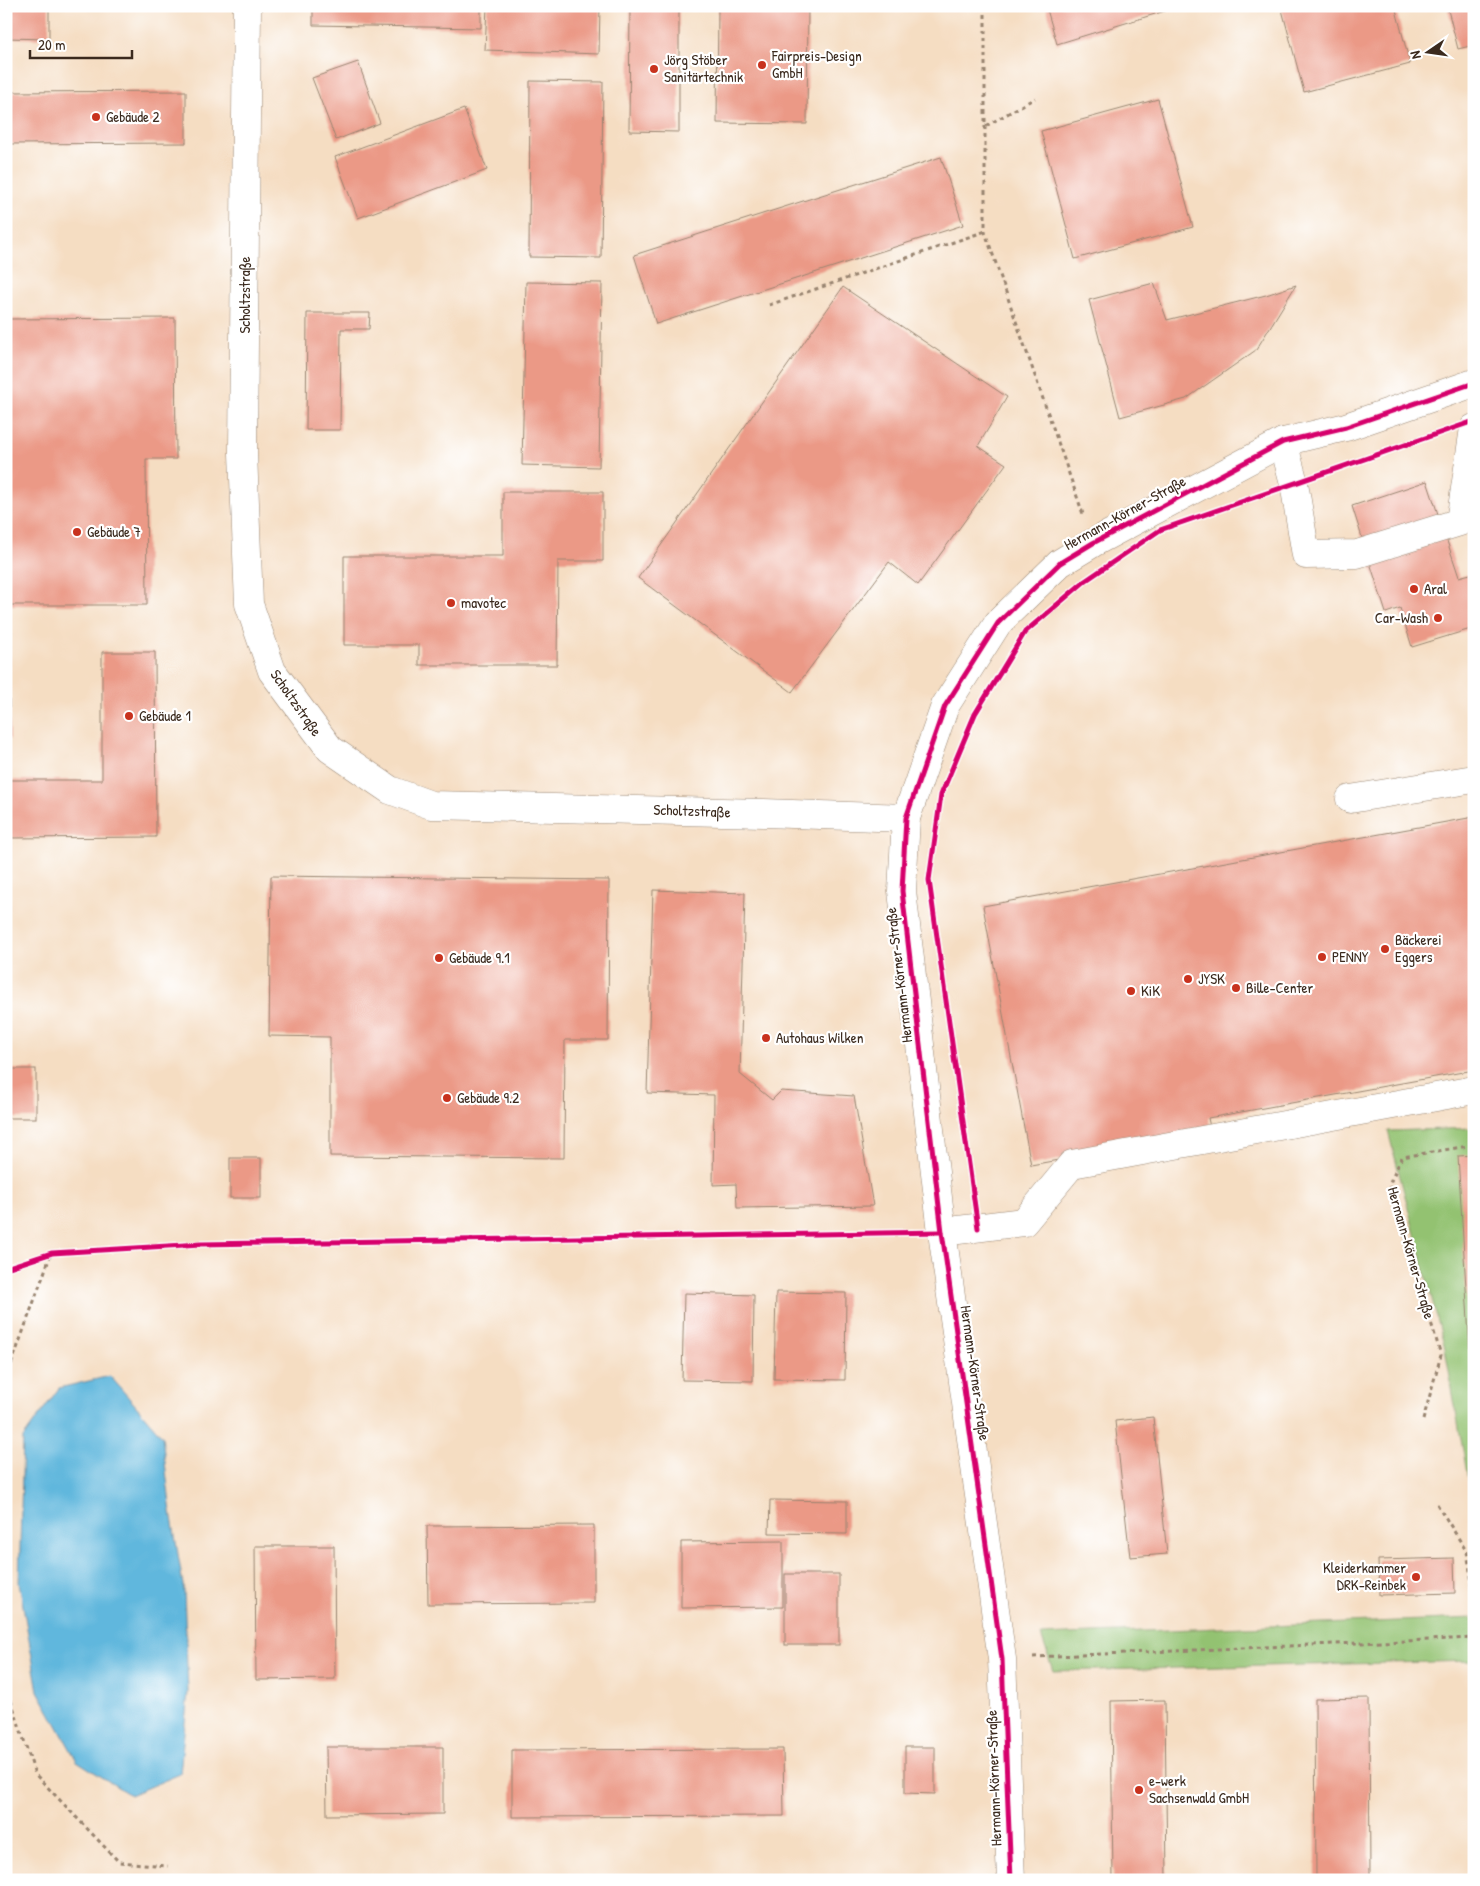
<svg xmlns="http://www.w3.org/2000/svg" width="1480" height="1886" viewBox="0 0 1480 1886" font-family="'Patrick Hand',sans-serif">
	<style>
		.green { fill: #93c271; stroke: #677648 }
		.water { fill: #61b7dd; stroke: #4e707e }
		.building { fill: #eb9986 }
		.lines { fill: none; stroke-linecap: round; stroke-linejoin: round }
		.minor-casing { stroke: #988470; stroke-width: 29 }
		.path { stroke: #988470; stroke-width: 3; stroke-dasharray: 4 4; stroke-linecap: butt }
		.minor { stroke: #fff; stroke-width: 28 }
		.cycleway-casing { stroke: #fff; stroke-width: 8 }
		.cycleway { stroke: #d6006c; stroke-width: 5 }
		.poi-dot { fill: #c8321e; stroke: #fff; stroke-width: 2 }
		.labels { text-anchor: middle; stroke-width: 4.5; stroke-linejoin: round; paint-order: stroke }
		.poi-label { font-size: 15px; fill: #3b2a1e; stroke: #fff; text-anchor: start }
		.street-label { font-size: 15px; fill: #3b2a1e; stroke: #fff }
	</style>
	<rect width="100%" height="100%" fill="#fff"/>
	<filter id="ink" filterUnits="userSpaceOnUse"><feTurbulence type="fractalNoise" baseFrequency=".02" numOctaves="2"/><feDisplacementMap in="SourceGraphic" scale="10" xChannelSelector="R" yChannelSelector="G"/><feConvolveMatrix kernelMatrix="1 2 1 2 8 2 1 2 1" color-interpolation-filters="sRGB"/></filter>
	<filter id="wash" filterUnits="userSpaceOnUse"><feTurbulence type="fractalNoise" baseFrequency=".0096" numOctaves="4" result="noise"/><feDisplacementMap in="SourceGraphic" scale="20" xChannelSelector="R" yChannelSelector="G"/><feGaussianBlur stdDeviation="1.12" result="paint"/><feColorMatrix in="noise" values="0 0 0 0 0 0 0 0 0 0 0 0 0 0 0 0 0 1.4 0 .05"/><feComposite in="paint" operator="in"/></filter>
	<g filter="url(#wash)">
		<rect width="100%" height="100%" fill="#f5ddc2"/>
		<!-- green -->
		<g class="green">
			<polygon points="1474,1128 1474,1513 1445,1349 1388,1131"/>
			<polygon points="1474,1618 1474,1661 1053,1671 1041,1635"/>
		</g>
		<!-- water -->
		<polygon class="water" points="110,1376 162,1436 170,1505 184,1591 188,1692 180,1774 130,1795 77,1761 38,1691 19,1583 23,1438 59,1388"/>
		<g id="blocks">
			<!-- building -->
			<g class="building">
				<polygon points="6,6 49,6 49,39 6,38"/>
				<polygon points="313,6 481,6 481,28 313,25"/>
				<polygon points="487,6 600,6 599,54 485,50"/>
				<polygon points="630,6 679,6 679,132 629,131"/>
				<polygon points="718,6 808,6 807,124 717,123"/>
				<polygon points="1046,6 1178,6 1178,7 1057,44"/>
				<polygon points="1281,6 1395,6 1410,64 1304,92"/>
				<polygon points="1447,6 1474,6 1474,45 1458,49"/>
				<polygon points="358,62 380,123 336,140 312,78"/>
				<polygon points="530,81 603,82 601,258 529,257"/>
				<polygon points="186,91 186,143 6,144 6,92"/>
				<polygon points="1158,99 1193,227 1075,259 1041,131"/>
				<polygon points="464,109 487,170 358,218 335,157"/>
				<polygon points="941,157 963,225 656,324 634,255"/>
				<polygon points="526,282 602,283 599,467 522,465"/>
				<polygon points="1154,283 1167,320 1266,295 1296,285 1256,350 1186,399 1120,417 1089,300"/>
				<polygon points="843,287 1007,397 978,446 1006,464 918,585 889,562 792,692 638,578"/>
				<polygon points="307,313 370,313 369,329 341,329 340,430 306,430"/>
				<polygon points="175,318 176,459 146,459 147,605 8,605 10,739 6,739 6,319"/>
				<polygon points="1427,481 1459,577 1474,573 1474,628 1412,647 1400,608 1386,613 1352,506"/>
				<polygon points="503,492 603,492 603,561 558,561 557,665 419,665 419,645 344,645 344,556 503,556"/>
				<polygon points="102,652 155,652 156,837 6,838 6,780 102,780"/>
				<polygon points="1474,817 1474,1070 1208,1118 1211,1132 1031,1165 983,906"/>
				<polygon points="271,876 609,880 608,1040 565,1040 564,1158 330,1156 330,1037 269,1036"/>
				<polygon points="653,890 745,893 740,1074 772,1100 781,1091 854,1096 873,1206 737,1208 736,1184 713,1185 714,1095 647,1093"/>
				<rect x="6" y="1069" width="30" height="49"/>
				<polygon points="1474,1155 1474,1354 1470,1354 1458,1156"/>
				<rect x="230" y="1158" width="31" height="40"/>
				<polygon points="776,1292 846,1293 845,1380 774,1379"/>
				<polygon points="684,1293 754,1295 753,1381 682,1380"/>
				<polygon points="1153,1417 1167,1554 1130,1557 1115,1421"/>
				<polygon points="770,1500 847,1501 847,1534 769,1533"/>
				<polygon points="594,1525 594,1603 428,1604 427,1526"/>
				<polygon points="783,1541 783,1607 681,1608 681,1542"/>
				<polygon points="255,1546 334,1546 335,1679 256,1680"/>
				<polygon points="1454,1558 1455,1593 1379,1595 1378,1560"/>
				<rect x="785" y="1574" width="54" height="71"/>
				<polygon points="1369,1698 1370,1880 1316,1880 1315,1699"/>
				<polygon points="1165,1700 1167,1880 1113,1880 1111,1701"/>
				<polygon points="326,1747 443,1747 443,1814 327,1815"/>
				<polygon points="905,1747 935,1747 935,1794 905,1793"/>
				<polygon points="783,1749 784,1816 512,1817 512,1750"/>
			</g>
		</g>
	</g>
	<g filter="url(#ink)">
		<use href="#blocks" fill-opacity="0" stroke="#988470" stroke-width="1"/>
		<g class="lines">
			<defs>
				<g id="minor">
					<polyline points="247,6 243,453 249,604 272,671 330,749 390,790 431,805 764,813 906,818"/>
					<polyline points="1283,442 1294,483 1306,555 1357,554 1460,522 1474,428"/>
					<polyline points="1350,799 1474,779"/>
					<polyline points="942,1232 1024,1222 1072,1164 1474,1090"/>
					<polyline points="1011,1880 1002,1659 942,1232 902,891 906,818 945,706 998,623 1060,563 1093,543 1283,442 1346,427 1474,383"/>
				</g>
			</defs>
			<!-- minor casing -->
			<use href="#minor" class="minor-casing"/>
			<!-- path -->
			<g class="path">
				<polyline points="985,6 985,232 1083,514"/>
				<polyline points="986,126 1035,98"/>
				<polyline points="769,305 986,231"/>
				<polyline points="6,1268 52,1253 201,1244 912,1232"/>
				<polyline points="6,1379 51,1254"/>
				<polyline points="1423,1420 1441,1355 1389,1185 1402,1157 1474,1145"/>
				<polyline points="1437,1504 1467,1552 1474,1596"/>
				<polyline points="1033,1657 1474,1638"/>
				<polyline points="6,1685 35,1774 119,1862 168,1866"/>
			</g>
			<!-- minor -->
			<use href="#minor" class="minor"/>
			<defs>
				<g id="cycleway">
					<polyline points="978,1228 929,880 941,795 975,714 1025,632 1085,581 1160,530 1474,421"/>
					<polyline points="6,1268 52,1253 201,1244 942,1232"/>
					<polyline points="1011,1880 1002,1659 942,1232 902,891 906,818 945,706 998,623 1060,563 1093,543 1283,442 1346,427 1474,383"/>
				</g>
			</defs>
			<!-- cycleway casing -->
			<use href="#cycleway" class="cycleway-casing"/>
			<!-- cycleway -->
			<use href="#cycleway" class="cycleway"/>
		</g>
	</g>
	<!-- markers -->
	<g class="poi-dot">
		<circle cx="762" cy="65" r="5"/>
		<circle cx="654" cy="69" r="5"/>
		<circle cx="96" cy="117" r="5"/>
		<circle cx="77" cy="532" r="5"/>
		<circle cx="1414" cy="589" r="5"/>
		<circle cx="451" cy="603" r="5"/>
		<circle cx="1438" cy="618" r="5"/>
		<circle cx="129" cy="716" r="5"/>
		<circle cx="1385" cy="949" r="5"/>
		<circle cx="1322" cy="957" r="5"/>
		<circle cx="439" cy="958" r="5"/>
		<circle cx="1188" cy="979" r="5"/>
		<circle cx="1236" cy="988" r="5"/>
		<circle cx="1131" cy="991" r="5"/>
		<circle cx="766" cy="1038" r="5"/>
		<circle cx="447" cy="1098" r="5"/>
		<circle cx="1416" cy="1577" r="5"/>
		<circle cx="1139" cy="1790" r="5"/>
	</g>
	<g class="labels">
		<!-- poi labels -->
		<g class="poi-label">
			<text x="772" y="61">Fairpreis-Design<tspan x="772" dy="17">GmbH</tspan></text>
			<text x="664" y="65">Jörg Stöber<tspan x="664" dy="17">Sanitärtechnik</tspan></text>
			<text x="106" y="122">Gebäude 2</text>
			<text x="87" y="537">Gebäude 7</text>
			<text x="1424" y="594">Aral</text>
			<text x="461" y="608">mavotec</text>
			<text x="1428" y="623" text-anchor="end">Car-Wash</text>
			<text x="139" y="721">Gebäude 1</text>
			<text x="1395" y="945">Bäckerei<tspan x="1395" dy="17">Eggers</tspan></text>
			<text x="1332" y="962">PENNY</text>
			<text x="449" y="963">Gebäude 9.1</text>
			<text x="1198" y="984">JYSK</text>
			<text x="1246" y="993">Bille-Center</text>
			<text x="1141" y="996">KiK</text>
			<text x="776" y="1043">Autohaus Wilken</text>
			<text x="457" y="1103">Gebäude 9.2</text>
			<text x="1406" y="1573" text-anchor="end">Kleiderkammer<tspan x="1406" dy="17">DRK-Reinbek</tspan></text>
			<text x="1149" y="1786">e-werk<tspan x="1149" dy="17">Sachsenwald GmbH</tspan></text>
		</g>
		<!-- street labels -->
		<g class="street-label">
			<text transform="translate(245 295) rotate(-90)" y="5">Scholtzstraße</text>
			<text transform="translate(1125 513) rotate(-29)" y="5">Hermann-Körner-Straße</text>
			<text transform="translate(296 703) rotate(55)" y="5">Scholtzstraße</text>
			<text transform="translate(692 811) rotate(2)" y="5">Scholtzstraße</text>
			<text transform="translate(899 975) rotate(-97)" y="5">Hermann-Körner-Straße</text>
			<text transform="translate(1411 1253) rotate(74)" y="5">Hermann-Körner-Straße</text>
			<text transform="translate(975 1373) rotate(82)" y="5">Hermann-Körner-Straße</text>
			<text transform="translate(994 1778) rotate(-92)" y="5">Hermann-Körner-Straße</text>
		</g>
	</g>
	<!-- margin -->
	<rect width="1480" height="1886" fill="none" stroke="#fff" stroke-width="25"/>
	<!-- north arrow -->
	<g transform="translate(1428 52) rotate(257)" stroke="#ffffff" stroke-width="4" paint-order="stroke">
	<path d="M0-4L9 19L0 12L-9 19Z" fill="#3b2a1e"/>
	<text y="-8" font-size="14" font-weight="bold" text-anchor="middle" fill="#3b2a1e">N</text>
	</g>
	<!-- scale -->
	<path d="M30 50v8h102v-8" fill="none" stroke="#3b2a1e" stroke-width="2.5"/>
	<text x="38" y="50" font-size="15" fill="#3b2a1e" stroke="#ffffff" stroke-width="4" paint-order="stroke">20 m</text>
</svg>
